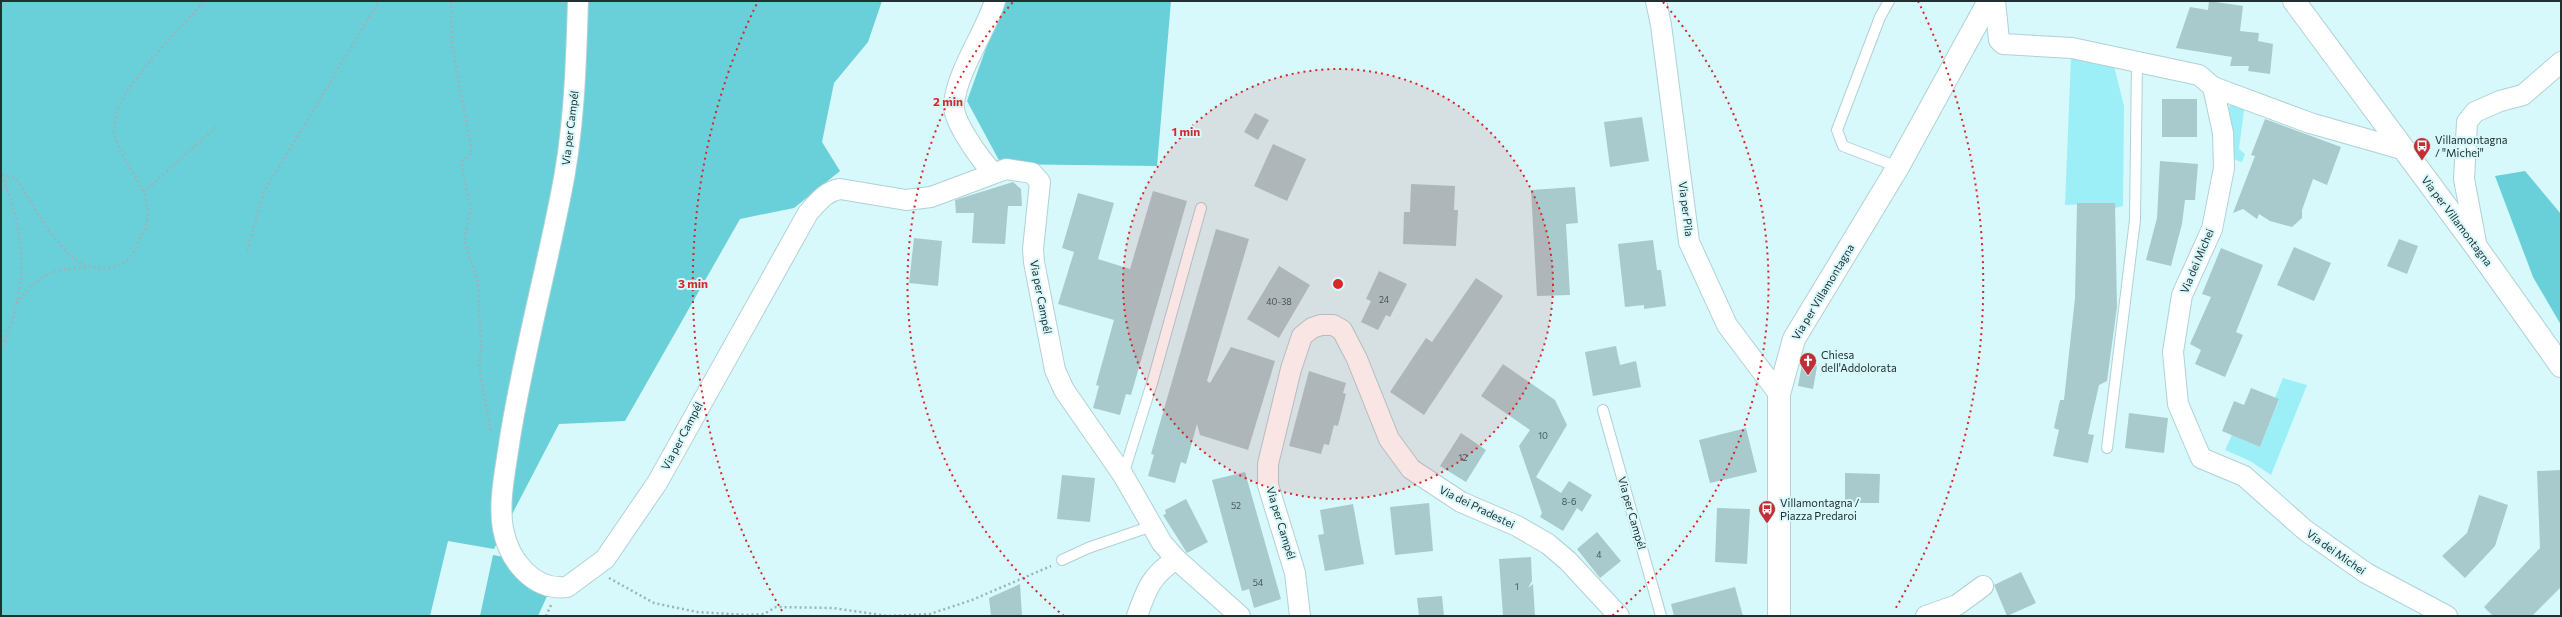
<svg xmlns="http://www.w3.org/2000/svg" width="2562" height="617" viewBox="0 0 2562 617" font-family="Commissioner,sans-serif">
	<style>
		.green { fill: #9ceff7 }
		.forest { fill: #69cfd9 }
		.building { fill: #a9cacd }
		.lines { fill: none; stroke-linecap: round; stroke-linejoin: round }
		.lane-casing { stroke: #b0d1d5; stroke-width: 12 }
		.street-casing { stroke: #b0d1d5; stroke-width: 22 }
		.secondary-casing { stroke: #b0d1d5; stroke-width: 24 }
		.path { stroke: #9ab4b7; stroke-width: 2.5; stroke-dasharray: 2 3; stroke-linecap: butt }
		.lane { stroke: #fff; stroke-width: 10 }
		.street { stroke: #fff; stroke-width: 20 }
		.secondary { stroke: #fff; stroke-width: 22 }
		.ring { fill: none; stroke: #d62828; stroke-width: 2; stroke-dasharray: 2 4 }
		.labels { text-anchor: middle; stroke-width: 4; stroke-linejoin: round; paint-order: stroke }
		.number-label { font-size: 9px; fill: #445658 }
		.street-label { font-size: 11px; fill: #233031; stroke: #d7f9fc }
		.poi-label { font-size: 11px; fill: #233031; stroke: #d7f9fc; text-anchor: start }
		.centre { fill: #d62828; stroke: #d7f9fc; stroke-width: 2 }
		.ring-label { font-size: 12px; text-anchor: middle; font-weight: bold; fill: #d62828; stroke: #d7f9fc; stroke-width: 4; stroke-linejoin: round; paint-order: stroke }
	</style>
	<rect width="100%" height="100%" fill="#d7f9fc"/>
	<!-- green -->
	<g class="green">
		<polygon points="2071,56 2113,62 2124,106 2123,206 2115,208 2115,203 2065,205"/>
		<polygon points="2245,103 2239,149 2245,154 2242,162 2233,159 2233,140 2227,110 2231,104"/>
		<polygon points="2283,378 2307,385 2271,475 2250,461 2225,450 2232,435 2260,447 2279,400 2275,398"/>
	</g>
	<!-- forest -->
	<g class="forest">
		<polygon points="1,1 882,1 868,42 834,83 822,142 840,171 794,208 740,219 625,421 559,424 494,549 448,541 430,616 1,616"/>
		<polygon points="1003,1 1171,1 1157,166 1001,164 967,101"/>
		<polygon points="2525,171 2561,214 2561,325 2533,277 2495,176"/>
		<path d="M493 555 504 557C512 578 528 586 548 594L538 616H480Z"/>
	</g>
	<!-- building -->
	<g class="building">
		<polygon points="2209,1 2243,6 2240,31 2259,33 2258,41 2273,44 2270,74 2248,71 2249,66 2230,66 2232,57 2176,48 2190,7 2208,10"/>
		<rect x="2162" y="99" width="35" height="38"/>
		<polygon points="1255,113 1269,120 1258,140 1244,132"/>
		<polygon points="1642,117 1649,161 1610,167 1604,122"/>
		<polygon points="2265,119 2341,147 2327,185 2313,179 2302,210 2302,218 2292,227 2270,221 2259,214 2257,219 2243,209 2233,213 2255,156 2251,155"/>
		<polygon points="1273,144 1306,159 1287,201 1254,186"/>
		<polygon points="2160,161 2198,164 2195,200 2185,200 2182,224 2171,266 2146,260 2157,218"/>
		<polygon points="1013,182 1021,189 1022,206 1008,206 1005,244 972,243 974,213 956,213 955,200"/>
		<polygon points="1411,184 1455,186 1454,210 1458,210 1456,246 1403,244 1404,212 1410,212"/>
		<polygon points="1575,187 1578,223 1566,224 1570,295 1537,296 1531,190"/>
		<polygon points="1153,191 1187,201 1131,395 1126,394 1120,415 1093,408 1099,386 1096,385 1114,320 1058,304 1074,252 1062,248 1078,193 1114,203 1098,259 1130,269"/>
		<polygon points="2077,203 2115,203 2117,307 2107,381 2099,385 2088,434 2094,435 2088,463 2053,456 2059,430 2054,428 2060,400 2064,400 2075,298"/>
		<polygon points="1216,229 1249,239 1207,381 1210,383 1231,347 1275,361 1248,450 1200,435 1197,424 1186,464 1181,462 1175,483 1148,476 1154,455 1151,454"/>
		<polygon points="914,238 942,241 938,286 909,283"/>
		<polygon points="2399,239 2418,246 2407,274 2387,266"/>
		<polygon points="1653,240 1657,270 1661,270 1666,306 1644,309 1644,305 1625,307 1618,244"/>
		<polygon points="2294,247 2331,263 2314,301 2277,285"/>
		<polygon points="2221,248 2263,265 2236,332 2243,335 2225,377 2195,364 2201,350 2190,344 2211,297 2202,294"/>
		<polygon points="1279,266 1310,285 1279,338 1247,319"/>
		<polygon points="1379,271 1407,284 1390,317 1386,315 1378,330 1361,322 1371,301 1366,299"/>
		<polygon points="1476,278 1503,296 1424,415 1390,392 1426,338 1432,342"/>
		<polygon points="1616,346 1620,365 1636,361 1641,387 1593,396 1585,352"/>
		<polygon points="1806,359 1814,361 1817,367 1813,389 1798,386 1802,364"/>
		<polygon points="1503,364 1555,400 1567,425 1536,477 1561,493 1569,481 1592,495 1582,512 1577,508 1563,531 1540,517 1542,513 1519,446 1530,430 1481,396"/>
		<polygon points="1309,371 1346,383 1343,393 1346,394 1338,426 1334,425 1329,445 1324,444 1321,454 1289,446"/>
		<polygon points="2251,388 2279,399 2260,447 2222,431 2234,401 2244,405"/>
		<polygon points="2129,413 2168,418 2164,453 2125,448"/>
		<polygon points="1746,428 1757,472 1710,483 1699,440"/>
		<polygon points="1461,433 1486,450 1466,482 1440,466"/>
		<polygon points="2561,470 2561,587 2532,616 2493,616 2484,607 2540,548 2537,471"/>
		<polygon points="1245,472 1281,599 1254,608 1249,589 1242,591 1212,480"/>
		<polygon points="1845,473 1880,474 1879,503 1845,503"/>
		<polygon points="1062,475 1095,478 1090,522 1057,519"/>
		<polygon points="2479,495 2508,505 2495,546 2465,578 2442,556 2467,533"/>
		<polygon points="1186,499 1208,542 1187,553 1163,515 1166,514 1165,510"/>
		<polygon points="1429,503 1433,551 1395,555 1390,507"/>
		<polygon points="1353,504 1364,564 1325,571 1318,535 1324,534 1320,510"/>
		<polygon points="1717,508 1750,509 1747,564 1715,562"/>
		<polygon points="1597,532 1621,561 1600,578 1577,549"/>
		<polygon points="1531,557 1532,581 1528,588 1533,584 1535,616 1503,616 1499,559"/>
		<polygon points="2021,572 2036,603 2007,616 1994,585"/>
		<polygon points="1020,584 1022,616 991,616 989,598"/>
		<polygon points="1735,587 1743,616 1674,616 1671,604"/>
		<polygon points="1442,596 1444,616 1419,616 1417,598"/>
	</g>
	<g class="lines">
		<defs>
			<g id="lane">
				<polyline points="1889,1 1880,17 1837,130 1843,146 1898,167"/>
				<polyline points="1603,410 1661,616"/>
				<polyline points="2107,448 2135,220 2137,61"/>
				<polyline points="1123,475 1153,380 1201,208"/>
				<polyline points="1062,560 1088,548 1152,526"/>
			</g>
			<g id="street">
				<path d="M578 1C576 68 574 134 560 199 544 279 523 357 510 438 506 467 498 501 503 529 509 560 533 591 567 587L605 559 657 483 808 213C817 203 826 191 840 189L906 200 931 197 1006 169 1032 173 1040 182 1033 249 1034 262 1055 370 1064 390 1123 475 1162 543 1176 559 1240 616"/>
				<polyline points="1656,1 1661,25 1689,242 1727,325 1779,394"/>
				<polyline points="1995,1 1999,40 2003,44 2072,48 2199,75 2213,87"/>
				<polyline points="2405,150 2310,123 2213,87 2223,133 2224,168 2212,229 2182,295 2173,352 2178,404 2201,458 2244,476 2305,530 2366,573 2447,616"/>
				<path d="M993 173C981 160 952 121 954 104 957 71 985 33 995 1"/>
				<polyline points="2477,248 2464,179 2467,122 2475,112 2500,101 2523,95 2561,62"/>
				<path d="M1137 616C1147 588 1151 576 1176 559"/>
				<polyline points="1300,616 1295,573 1268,485 1268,464 1291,369 1302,336 1312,328 1321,325 1333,325 1342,330 1357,359 1389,439 1411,469 1461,502 1517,526 1548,544 1568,561 1619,616"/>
				<polyline points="1926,616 1957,605 1983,586"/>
			</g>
			<g id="secondary">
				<polyline points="2294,1 2477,248 2561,366"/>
				<polyline points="1779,616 1779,394 1794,339 1898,167 1989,1"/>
			</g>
		</defs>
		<!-- lane casing -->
		<use href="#lane" class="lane-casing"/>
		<!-- street casing -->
		<use href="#street" class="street-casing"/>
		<!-- secondary casing -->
		<use href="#secondary" class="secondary-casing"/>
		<!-- path -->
		<g class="path">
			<polyline points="451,1 452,45 472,153 461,162 471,209 464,240 478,281 481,349 479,367 491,432"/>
			<path d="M2 175 15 178C38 208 66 280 114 267 126 263 133 256 138 243 141 236 146 228 147 221 153 185 116 161 114 128 114 122 117 116 118 110 126 82 183 26 204 1"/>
			<polyline points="144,192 217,126"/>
			<polyline points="247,251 264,192 379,1"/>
			<path d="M16 303C42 274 49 268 88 268"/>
			<path d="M1 346C30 291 26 230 1 174"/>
			<polyline points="609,578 654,603 697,612 747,615 764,614 776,607 833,608 888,616 930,614 972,600 1051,566"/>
			<polyline points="546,616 551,605"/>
		</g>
		<!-- lane -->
		<use href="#lane" class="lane"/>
		<!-- street -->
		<use href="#street" class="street"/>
		<!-- secondary -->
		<use href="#secondary" class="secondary"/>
	</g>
	<!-- distance rings -->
	<circle cx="1338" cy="284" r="215" fill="#d62828" fill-opacity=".12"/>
	<g class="ring">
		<circle cx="1338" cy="284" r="215"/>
		<path d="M1064 616A430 430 0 0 1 1013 2M1663 2A430 430 0 0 1 1612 616"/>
		<path d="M782 611A645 645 0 0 1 758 1M1918 1A645 645 0 0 1 1894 611"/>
	</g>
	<!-- icons -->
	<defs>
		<symbol id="bus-pin" viewBox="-11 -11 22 30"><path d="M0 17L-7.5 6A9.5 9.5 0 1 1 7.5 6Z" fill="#bf2f35" stroke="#d7f9fc"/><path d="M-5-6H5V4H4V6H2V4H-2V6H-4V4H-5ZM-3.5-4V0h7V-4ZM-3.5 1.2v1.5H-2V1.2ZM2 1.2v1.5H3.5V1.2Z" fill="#fff"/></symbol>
		<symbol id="church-pin" viewBox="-11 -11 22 30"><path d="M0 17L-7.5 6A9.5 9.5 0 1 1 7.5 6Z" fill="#bf2f35" stroke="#d7f9fc"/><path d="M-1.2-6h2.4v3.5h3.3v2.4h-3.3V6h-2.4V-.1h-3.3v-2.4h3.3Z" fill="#fff"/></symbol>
	</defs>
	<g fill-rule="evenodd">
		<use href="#bus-pin" x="2412" y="136" width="20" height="27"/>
		<use href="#church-pin" x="1798" y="351" width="20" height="27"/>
		<use href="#bus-pin" x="1757" y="499" width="20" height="27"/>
	</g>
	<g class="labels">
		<!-- number labels -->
		<g class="number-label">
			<text x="1384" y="303">24</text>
			<text x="1279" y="305">40-38</text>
			<text x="1543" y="439">10</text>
			<text x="1463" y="461">12</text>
			<text x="1569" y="505">8-6</text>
			<text x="1236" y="509">52</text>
			<text x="1599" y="558">4</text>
			<text x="1258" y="586">54</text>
			<text x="1517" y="590">1</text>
		</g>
		<!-- street labels -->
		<g class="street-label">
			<text transform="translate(570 128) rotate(-83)" y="4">Via per Campél</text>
			<text transform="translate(1686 209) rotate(83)" y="4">Via per Pila</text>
			<text transform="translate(2457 221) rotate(53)" y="4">Via per Villamontagna</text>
			<text transform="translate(2197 261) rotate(-67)" y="4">Via dei Michei</text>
			<text transform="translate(1823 292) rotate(-59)" y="4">Via per Villamontagna</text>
			<text transform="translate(1041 297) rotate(79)" y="4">Via per Campél</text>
			<text transform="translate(682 436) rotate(-62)" y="4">Via per Campél</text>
			<text transform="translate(1477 507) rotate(26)" y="4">Via dei Pradestei</text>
			<text transform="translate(1632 513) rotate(74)" y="4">Via per Campél</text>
			<text transform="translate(1281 523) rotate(73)" y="4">Via per Campél</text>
			<text transform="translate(2336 552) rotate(35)" y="4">Via dei Michei</text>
		</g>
		<!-- poi labels -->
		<g class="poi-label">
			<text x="2435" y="144">Villamontagna<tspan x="2435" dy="13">/ "Michei"</tspan></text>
			<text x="1821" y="359">Chiesa<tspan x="1821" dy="13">dell'Addolorata</tspan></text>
			<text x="1780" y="507">Villamontagna /<tspan x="1780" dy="13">Piazza Predaroi</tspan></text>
		</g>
	</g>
	<circle cx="1338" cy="284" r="6" class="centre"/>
	<g class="ring-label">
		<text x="948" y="106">2 min</text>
		<text x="1186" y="136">1 min</text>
		<text x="693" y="288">3 min</text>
	</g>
	<!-- border -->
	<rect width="2562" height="617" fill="none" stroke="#233031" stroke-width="4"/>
</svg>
